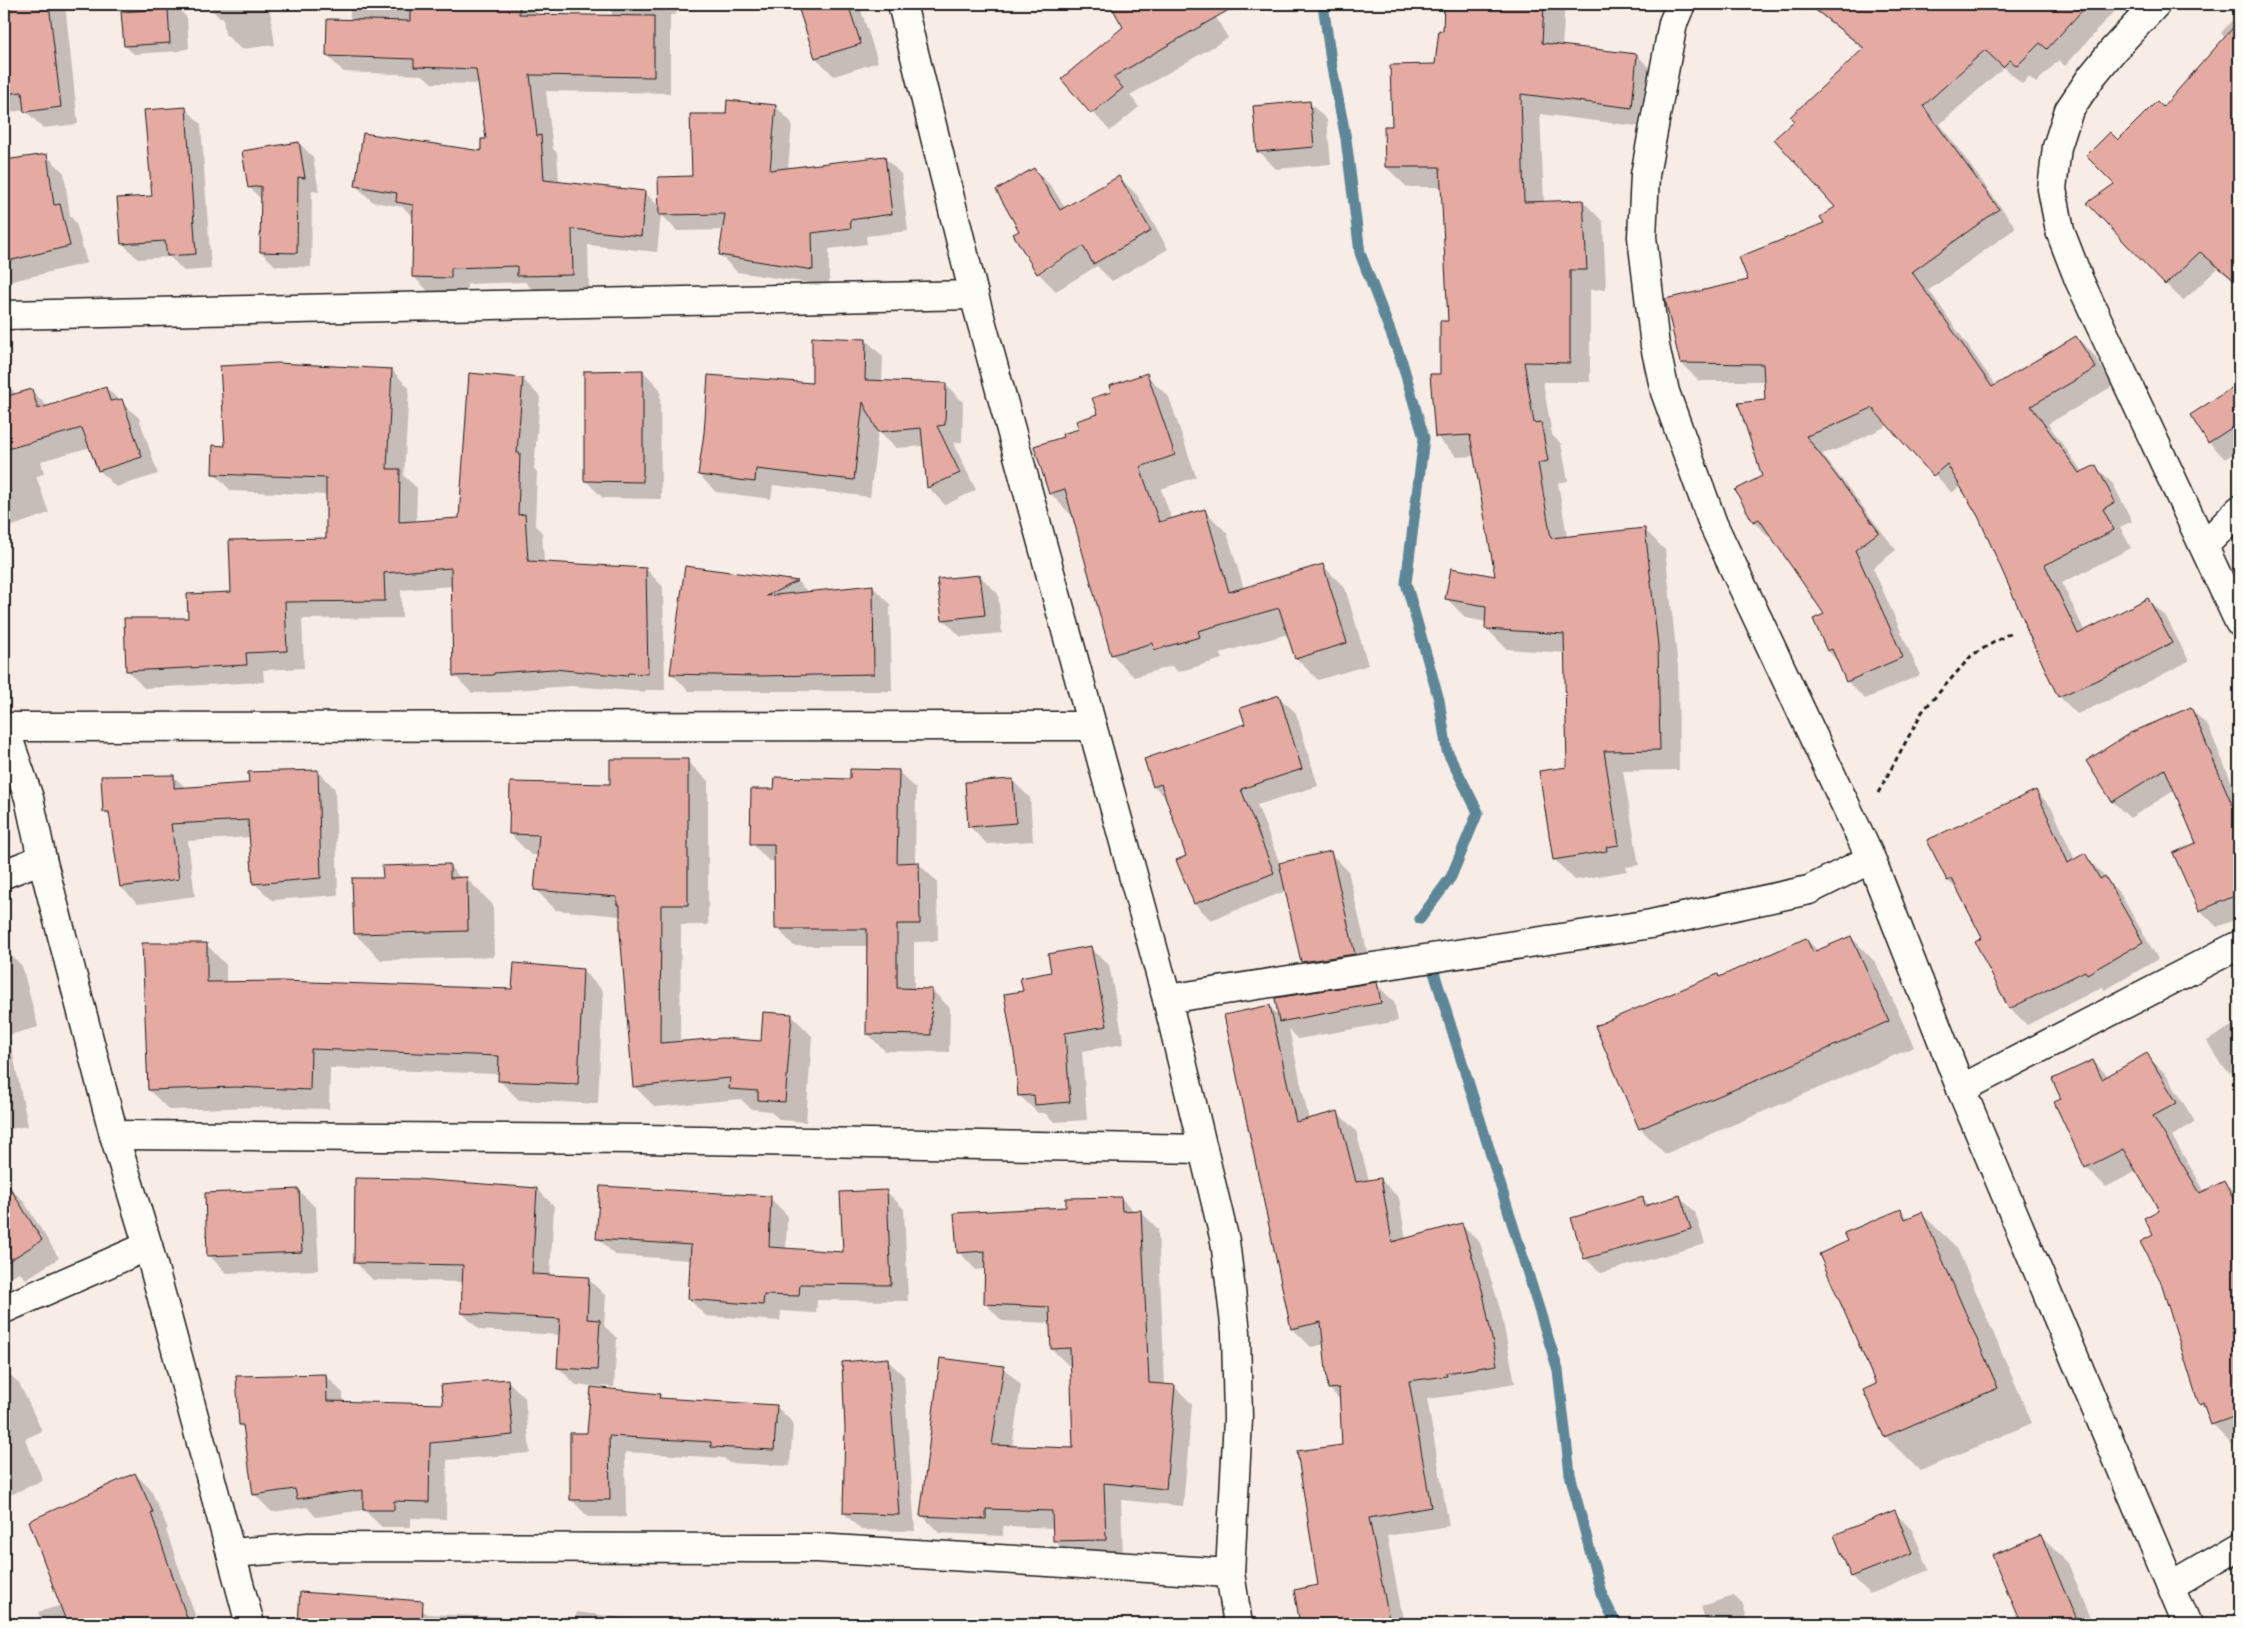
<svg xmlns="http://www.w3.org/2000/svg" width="2243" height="1628" viewBox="0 0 2243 1628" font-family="'Comic Neue',sans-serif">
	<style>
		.shadow { fill: #0003; fill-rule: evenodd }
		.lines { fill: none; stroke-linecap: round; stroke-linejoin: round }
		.stream { stroke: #5d8797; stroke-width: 11 }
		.building { fill: #e5aba3; stroke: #1c1c1c }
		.minor-casing { stroke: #1c1c1c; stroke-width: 31 }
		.path { stroke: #1c1c1c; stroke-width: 3; stroke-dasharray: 5 4; stroke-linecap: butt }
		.minor { stroke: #fdfcf7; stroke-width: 28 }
	</style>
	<rect width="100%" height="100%" fill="#f8ece6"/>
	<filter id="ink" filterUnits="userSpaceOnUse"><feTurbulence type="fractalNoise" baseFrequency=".02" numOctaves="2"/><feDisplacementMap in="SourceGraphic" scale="10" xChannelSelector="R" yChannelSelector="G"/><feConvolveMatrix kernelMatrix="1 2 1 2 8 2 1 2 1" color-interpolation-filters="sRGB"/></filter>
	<g filter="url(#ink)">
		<!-- shadow -->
		<g class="shadow">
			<polygon points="4,4 65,4 78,124 43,128 25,110 4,113"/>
			<polygon points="206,4 269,4 275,45 241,49 225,34 223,18 220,18"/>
			<polygon points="350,4 537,4 536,15 612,16 611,4 676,4 677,14 670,15 670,93 546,91 553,149 557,153 559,183 645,192 660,208 694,177 727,115 775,106 792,123 788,169 884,157 901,174 908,231 866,236 867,244 829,249 829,286 737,272 720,255 724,230 677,231 661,214 657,252 588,245 589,291 535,292 525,282 467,284 467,294 430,293 414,277 414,218 403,207 373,202 356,186 483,152 487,140 480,84 432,83 423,75 344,72 327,56 350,21"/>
			<polygon points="799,4 859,4 878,62 834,76 816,58"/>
			<polygon points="1127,4 1208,4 1228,38 1130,95 1139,107 1110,131 1063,79 1125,27 1115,11"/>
			<polygon points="1445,4 1565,4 1562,47 1637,55 1657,76 1652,128 1540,114 1544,203 1583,201 1603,222 1606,289 1590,290 1590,382 1543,382 1552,435 1561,444 1568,481 1558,483 1567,537 1644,529 1665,550 1678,667 1679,770 1623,771 1639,865 1626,867 1627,871 1575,880 1554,859 1569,768 1566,653 1507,649 1487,629 1487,622 1466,618 1446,598 1496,578 1475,456 1457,457 1437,437 1442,375 1449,322 1442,187 1407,187 1386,167 1393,127 1437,65 1445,32"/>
			<polygon points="1808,4 2122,4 2095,31 2096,32 2065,66 2059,60 2036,83 2029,77 2022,84 2004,67 1940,124 2016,228 1929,290 1996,386 2076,337 2094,355 2113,386 2048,424 2083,473 2095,466 2113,484 2132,521 2120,527 2131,548 2062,583 2085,632 2148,599 2166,617 2189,661 2136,688 2077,714 2059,696 1980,518 1961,485 1952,493 1889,425 1841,448 1822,454 1896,550 1873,568 1920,675 1865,699 1847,681 1838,661 1828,651 1814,620 1826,615 1774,539 1772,540 1754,522 1737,491 1764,477 1765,381 1699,381 1681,363 1750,280 1826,223 1837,207 1796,121 1864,50"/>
			<polygon points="179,9 187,18 189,48 179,51 134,54 125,46 123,13"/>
			<polygon points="2239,12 2239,286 2218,268 2183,301 2166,284 2115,184 2118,142 2163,109 2225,38 2221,33"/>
			<polygon points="1309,102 1327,120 1331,164 1276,169 1259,151"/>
			<polygon points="186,109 201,124 211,269 184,271 170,257 138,259 122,243 154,197"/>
			<polygon points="299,143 313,157 319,192 312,191 311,267 276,266 261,252 262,200 249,187"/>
			<polygon points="47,156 64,173 70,216 76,223 87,263 4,283 4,162"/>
			<path d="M1034 169 1052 187 1065 208 1119 177 1137 195 1168 249 1112 281 1097 266 1056 291 1038 273 1021 231ZM1088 241 1089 243 1041 273V270Z"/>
			<polygon points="866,340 883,357 882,382 946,385 963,402 962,442 953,443 976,490 945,505 929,488 924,446 896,448 878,431 870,497 773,485 771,499 716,492 699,475"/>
			<polygon points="392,370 409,388 404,476 417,488 416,522 460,519 523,379 540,397 534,469 537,472 535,525 542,533 544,564 646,569 663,587 665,690 645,690 645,692 572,686 511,690 511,692 472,693 455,676 453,586 401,590 402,618 302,619 304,668 263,670 264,682 144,688 127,670 190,619 327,539 327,495 231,491 214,473 226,447"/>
			<polygon points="643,371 660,389 661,499 603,498 585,480"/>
			<polygon points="1146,375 1169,397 1196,477 1161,489 1172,520 1205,511 1227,533 1244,589 1323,566 1345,588 1368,665 1318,680 1296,658 1288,634 1220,653 1222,659 1178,672 1172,666 1134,677 1112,654 1072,516 1050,493 1065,437 1080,430 1099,414 1112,393"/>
			<polygon points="2239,384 2239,450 2225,459 2209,442 2192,415"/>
			<polygon points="4,385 7,385 16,394 31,390 48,407 106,388 139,418 158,474 116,487 99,470 91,447 41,461 44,474 36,476 49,513 4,529"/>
			<polygon points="686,568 798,582 809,593 873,587 890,604 892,691 689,691 671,673"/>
			<polygon points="980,576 998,594 1002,633 961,637 943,619"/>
			<polygon points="1279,697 1296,713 1318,786 1257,805 1280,864 1330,853 1348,871 1372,972 1320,980 1302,962 1286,891 1211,920 1195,904 1188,857 1168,800 1154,786 1247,725"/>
			<polygon points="2191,709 2208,726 2239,800 2239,918 2217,927 2200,910 2197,844 2175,790 2130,818 2113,802 2087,761"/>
			<polygon points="687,761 708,781 708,925 681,925 680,1043 763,1042 791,1015 812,1036 806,1122 780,1120 770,1111 751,1109 741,1099 655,1107 634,1086 621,916 556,910 535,889 538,855 531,855 510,834 612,786"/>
			<polygon points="318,771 335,789 338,895 272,900 254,883 250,837 188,841 195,896 138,904 121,887 111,818 104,812 173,776 186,788 250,784"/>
			<polygon points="898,771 916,789 915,864 919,864 937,882 938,941 914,942 914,990 932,990 950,1008 949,1052 885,1051 867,1033 868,946 794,946 777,928 776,861 769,861 751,843 776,790 851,780"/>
			<polygon points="1012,780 1030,798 1033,841 987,844 969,826"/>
			<polygon points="2036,791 2052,808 2075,860 2085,855 2121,895 2158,959 2105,990 2102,987 2027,1025 2010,1008 1983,939 1961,893 1948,881 1929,841"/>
			<polygon points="449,866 462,879 466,878 493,905 494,957 381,960 355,934"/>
			<polygon points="1851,937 1876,963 1914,1047 1665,1154 1640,1128 1719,978 1806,939 1818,951"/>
			<polygon points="206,944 226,965 226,983 513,990 583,971 603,991 598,1104 519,1100 499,1080 499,1074 330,1068 329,1109 257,1107 169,1110 149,1090"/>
			<polygon points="4,948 22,966 38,1027 9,1035 28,1126 4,1130"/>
			<polygon points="1091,948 1109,965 1124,1044 1082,1051 1087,1120 1054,1122 1045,1113 1038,1113 1020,1096 1024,992"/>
			<polygon points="1376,984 1394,1002 1398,1021 1298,1039 1289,1029 1309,1120 1338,1113 1356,1131 1369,1181 1380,1179 1399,1198 1406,1240 1462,1225 1480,1243 1501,1312 1515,1383 1464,1392 1464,1394 1427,1399 1449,1526 1387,1536 1404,1624 1301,1624 1295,1591 1320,1586 1343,1446 1340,1400 1330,1389 1325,1344 1311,1347 1292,1328 1269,1007 1280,1017"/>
			<polygon points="2235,1024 2239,1028 2239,1068 2230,1073 2221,1065 2207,1041"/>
			<polygon points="2146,1055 2166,1074 2195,1122 2172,1136 2205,1192 2224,1182 2239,1197 2239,1441 2231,1444 2212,1424 2207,1411 2200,1404 2155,1236 2161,1211 2137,1171 2106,1187 2086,1167 2062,1100 2093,1061 2109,1077"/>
			<polygon points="6,1184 24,1202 59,1258 26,1279 19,1272 4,1281 4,1185"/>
			<polygon points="537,1189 554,1206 550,1276 588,1279 606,1296 604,1326 617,1338 614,1387 576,1385 559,1368 560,1335 480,1330 462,1313 464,1282 373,1280 355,1262"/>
			<polygon points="298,1190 316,1208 319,1270 226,1273 209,1255"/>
			<polygon points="887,1192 904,1209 908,1301 817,1300 816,1313 781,1311 780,1321 706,1316 689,1299 691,1260 615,1255 598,1238 770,1198 787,1215 786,1249 844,1253"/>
			<polygon points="1680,1197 1695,1212 1705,1244 1601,1273 1585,1258 1643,1198 1650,1206"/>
			<polygon points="1121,1198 1135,1212 1141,1212 1158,1229 1165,1385 1174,1386 1192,1404 1183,1506 1121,1500 1123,1557 1072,1558 1055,1541 1054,1528 1003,1526 1003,1536 939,1533 922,1515 1003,1367 1021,1385 1012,1447 1075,1449 1072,1366 1069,1366 1052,1349 1051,1323 1002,1321 985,1303 986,1269 976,1270 959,1252 1067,1208"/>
			<polygon points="1901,1211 1909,1219 1922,1214 1957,1248 2032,1423 1920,1471 1885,1436 1850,1242"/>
			<polygon points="887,1360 904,1376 915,1531 861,1530 844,1513"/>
			<polygon points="4,1369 19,1383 42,1431 25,1439 43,1480 4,1498"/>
			<polygon points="325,1375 343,1393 343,1403 444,1406 507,1380 525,1398 530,1453 447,1460 446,1519 411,1518 411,1527 382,1527 364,1510 316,1517 307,1507 272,1512 254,1494 245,1430 240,1424"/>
			<polygon points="659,1395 664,1400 776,1406 793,1423 790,1466 729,1463 724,1458 625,1452 626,1517 588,1517 572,1500 588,1434"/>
			<polygon points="135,1474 151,1490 168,1529 166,1530 198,1624 42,1624 38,1612 62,1605"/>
			<polygon points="1894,1512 1912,1530 1929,1570 1870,1594 1852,1576"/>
			<polygon points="2041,1537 2068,1563 2093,1624 2023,1624 1994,1556"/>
			<polygon points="301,1593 416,1603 427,1614 529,1618 536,1624 299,1624"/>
			<polygon points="1734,1596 1743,1605 1749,1624 1706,1624 1701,1606"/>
			<polygon points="577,1612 639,1620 643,1624 573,1624"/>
		</g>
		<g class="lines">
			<!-- stream -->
			<g class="stream">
				<polyline points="1323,4 1332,68 1346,139 1360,253 1402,362 1424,438 1406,583 1439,700 1447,751 1478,812 1451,877 1420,919"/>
				<polyline points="1433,969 1558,1370 1570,1474 1601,1593 1616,1624"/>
			</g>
		</g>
		<!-- building -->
		<g class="building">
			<polygon points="4,4 49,4 61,107 24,112 22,92 4,94"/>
			<polygon points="410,4 520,4 519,14 654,16 654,77 530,75 537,136 541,135 544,180 645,191 641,236 572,229 573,275 517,276 517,266 451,268 451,278 412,277 413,205 396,202 397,193 355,186 363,133 481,151 481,139 486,139 476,69 414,67 414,59 326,56 327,19 410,21"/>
			<polygon points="797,4 848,4 861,44 815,58"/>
			<polygon points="1110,4 1239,4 1113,77 1123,88 1091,114 1061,79 1123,27"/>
			<polygon points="1444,4 1544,4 1542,43 1637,54 1632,108 1521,94 1524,202 1583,200 1587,270 1570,270 1570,363 1524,362 1534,423 1541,422 1548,461 1538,463 1551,538 1645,528 1658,646 1660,750 1604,751 1619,845 1606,847 1607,851 1553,860 1539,771 1567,767 1564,634 1485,629 1486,606 1445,599 1451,568 1495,576 1470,435 1435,437 1430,374 1440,374 1440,321 1448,321 1440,167 1385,167 1384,126 1392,126 1390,65 1435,64 1439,30 1443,31"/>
			<polygon points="1808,4 2088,4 2047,49 2040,43 2017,66 2010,60 2003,67 1985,50 1923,106 1999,209 1912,272 1992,387 2076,336 2096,368 2031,406 2079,473 2096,465 2115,502 2103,509 2114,530 2045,565 2078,634 2148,598 2172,643 2118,671 2058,697 2025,626 2026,625 1979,518 1947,464 1933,476 1872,408 1823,430 1806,436 1879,532 1855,550 1903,657 1846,682 1832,649 1827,651 1813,619 1824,614 1759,519 1753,522 1735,490 1762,476 1738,403 1765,400 1763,364 1680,363 1665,299 1748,280 1739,257 1824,223 1820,217 1835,207 1774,139 1794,121 1790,117 1864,48"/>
			<polygon points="168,9 170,43 124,46 121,12"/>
			<polygon points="2239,21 2239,284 2200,252 2165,285 2087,203 2114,184 2086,156 2110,132 2118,140 2157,101 2163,107"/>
			<polygon points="727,100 776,105 770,170 885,156 892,214 850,220 851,228 812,233 813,270 719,255 725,214 659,215 658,177 692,176 690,114 726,114"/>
			<polygon points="1310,101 1314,147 1257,152 1253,106"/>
			<polygon points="186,107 196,254 167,256 165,241 121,244 117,198 152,196 144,110"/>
			<polygon points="299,142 305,178 298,177 297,253 260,252 261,186 248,188 242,151"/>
			<polygon points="47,154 54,205 60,204 70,246 4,262 4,160"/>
			<polygon points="1034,168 1060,210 1119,176 1151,231 1093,264 1083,246 1037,274 1013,234 1019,231 996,190"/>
			<polygon points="812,337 866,339 865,380 946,383 945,425 937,426 960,473 927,488 921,428 878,432 863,402 854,480 756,469 755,482 698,475 704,433 708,375 812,383"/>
			<polygon points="277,363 392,369 387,469 400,469 399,522 459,518 469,373 523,378 517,453 520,453 518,515 525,514 528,561 646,568 648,674 628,673 627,676 554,669 494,673 494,675 453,676 451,568 384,573 385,601 285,602 287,651 246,653 247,665 126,671 124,618 188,618 187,594 231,592 229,540 326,538 326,478 212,474 213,445 225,446 220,366"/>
			<polygon points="643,370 643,482 584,481 584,371"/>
			<polygon points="1147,373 1175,455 1140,467 1159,522 1205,509 1229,592 1323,564 1347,643 1295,659 1279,608 1198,631 1200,637 1154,650 1153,643 1111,655 1065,489 1049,494 1034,446 1063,437 1062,434 1079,429 1076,421 1098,414 1092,398 1111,392 1109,386"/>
			<polygon points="2239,383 2239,423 2208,443 2190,415"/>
			<polygon points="106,387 110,401 122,399 142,457 98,471 82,428 4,450 4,397 32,389 38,409"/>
			<polygon points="685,566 798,581 766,596 873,585 874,674 758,676 670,674"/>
			<polygon points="980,575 985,615 942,620 937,579"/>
			<polygon points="1279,695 1302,769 1241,789 1274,873 1194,904 1176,860 1186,856 1161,784 1153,787 1144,759 1245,724 1240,708"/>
			<polygon points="2191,707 2239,821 2239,894 2199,911 2173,853 2196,843 2165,769 2112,802 2086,761 2130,733"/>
			<polygon points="610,759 688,759 688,905 661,905 660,1043 722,1038 761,1041 763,1012 792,1014 785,1102 758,1100 758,1091 729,1089 730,1078 633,1087 620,932 620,905 617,905 617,897 534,890 539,835 509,834 510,782 610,784"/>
			<polygon points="850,769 899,770 897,863 919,862 920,924 897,924 897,988 932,989 931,1035 866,1034 867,929 775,929 774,844 750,844 751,789 774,789 775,777 850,779"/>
			<polygon points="318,770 321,878 253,884 248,820 171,824 179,879 120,887 109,812 103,812 101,776 174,775 174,788 249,783 248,772"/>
			<polygon points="1013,779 1016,823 968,827 965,782"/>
			<polygon points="2036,790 2068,863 2085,853 2100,879 2105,876 2143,942 2087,974 2085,971 2009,1009 1975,942 1982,938 1952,879 1947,881 1927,840"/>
			<polygon points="1331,851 1355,954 1301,962 1279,863"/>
			<polygon points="450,864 450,878 467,877 468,931 354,934 352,878 383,878 382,866"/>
			<polygon points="1851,936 1889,1021 1774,1073 1639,1129 1595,1026 1718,974 1719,977 1806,938 1813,952"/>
			<polygon points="142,943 207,943 207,982 281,981 512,989 514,963 583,969 578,1084 498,1081 499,1056 311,1049 310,1090 236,1087 148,1090"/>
			<polygon points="1091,946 1107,1026 1065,1033 1070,1102 1035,1105 1034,1095 1018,1096 1015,1059 1004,994 1023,991 1020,978 1051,972 1048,954"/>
			<polygon points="1377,982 1381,1003 1279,1022 1275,998"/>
			<polygon points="1270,1005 1296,1122 1338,1111 1356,1182 1381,1178 1392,1242 1462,1223 1483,1293 1497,1365 1446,1373 1447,1376 1409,1381 1431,1507 1369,1518 1390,1624 1300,1624 1294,1590 1318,1585 1297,1451 1342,1445 1339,1388 1328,1389 1321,1322 1291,1329 1224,1015"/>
			<polygon points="2147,1053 2177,1103 2153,1116 2200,1193 2224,1181 2239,1210 2239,1415 2211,1425 2203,1403 2199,1405 2160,1280 2140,1242 2153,1235 2144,1218 2159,1210 2123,1149 2085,1168 2054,1102 2061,1099 2052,1079 2093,1060 2102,1079"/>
			<polygon points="4,1178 42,1240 4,1264"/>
			<polygon points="355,1178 417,1179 537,1188 532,1274 589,1277 587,1319 600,1320 597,1370 557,1368 560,1319 461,1313 463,1265 354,1263"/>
			<polygon points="600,1186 771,1196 769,1247 843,1252 840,1192 887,1190 891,1285 800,1284 799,1296 764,1295 763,1305 688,1299 691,1245 596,1239"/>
			<polygon points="299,1189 302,1252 207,1256 205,1193"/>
			<polygon points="1680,1195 1691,1229 1584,1259 1571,1218 1643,1197 1645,1206"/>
			<polygon points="1121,1197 1122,1211 1141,1210 1149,1383 1175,1385 1166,1489 1104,1483 1106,1540 1053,1541 1052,1511 986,1509 986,1519 920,1516 940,1358 1004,1366 992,1445 1073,1448 1070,1348 1051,1349 1049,1307 984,1304 985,1251 957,1253 954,1213 1066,1207 1066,1198"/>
			<polygon points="1901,1209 1905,1219 1922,1212 1998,1388 1884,1437 1863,1390 1876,1384 1819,1254 1848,1241 1844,1233"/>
			<polygon points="888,1358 899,1515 843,1513 845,1428 842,1362"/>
			<polygon points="326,1374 327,1401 443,1404 441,1385 508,1379 513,1435 430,1443 429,1502 394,1501 394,1510 363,1510 363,1490 297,1499 295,1489 253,1495 243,1425 239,1425 236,1376"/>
			<polygon points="591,1387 660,1394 659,1398 777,1405 774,1450 711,1447 711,1442 609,1436 610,1500 570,1500 570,1433 587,1433"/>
			<polygon points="135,1473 153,1512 151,1513 189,1624 67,1624 29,1521"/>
			<polygon points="1895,1510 1912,1553 1851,1577 1834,1535"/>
			<polygon points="2041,1535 2078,1624 2021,1624 1992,1555"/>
			<polygon points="300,1592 423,1601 422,1624 298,1624"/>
		</g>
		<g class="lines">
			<defs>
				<g id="minor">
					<polyline points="902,4 974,295 1167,999 1225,1241 1236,1332 1238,1419 1230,1573 1238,1624"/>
					<polyline points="1681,4 1673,23 1645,175 1642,237 1655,346 1665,392 1713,524 1871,859 1961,1089 2187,1624"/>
					<polyline points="2156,4 2114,49 2092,76 2069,110 2057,147 2052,189 2060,231 2079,280 2239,622"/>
					<polyline points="4,315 974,295"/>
					<polyline points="2204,546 2239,510"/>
					<polyline points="4,726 29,798 42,859 114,1135 148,1246 250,1624"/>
					<polyline points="4,727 1092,726"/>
					<polyline points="4,874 42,859"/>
					<polyline points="1167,999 1651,924 1809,890 1871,859"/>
					<polyline points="1961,1089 2239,945"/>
					<polyline points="114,1135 643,1139 1203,1149"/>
					<polyline points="4,1309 148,1246"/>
					<polyline points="231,1553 309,1547 816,1548 1230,1573"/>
					<polyline points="2171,1586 2239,1546"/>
				</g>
			</defs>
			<!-- minor casing -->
			<use href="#minor" class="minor-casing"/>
			<!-- path -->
			<polyline class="path" points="1878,793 1922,712 1972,655 2010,633"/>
			<!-- minor -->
			<use href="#minor" class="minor"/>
		</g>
	</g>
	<!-- margin -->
	<rect width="2243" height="1628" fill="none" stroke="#fdfcf7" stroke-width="20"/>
	<rect x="10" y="10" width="2223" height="1608" fill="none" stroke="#1c1c1c" stroke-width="2" filter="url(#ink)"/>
</svg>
